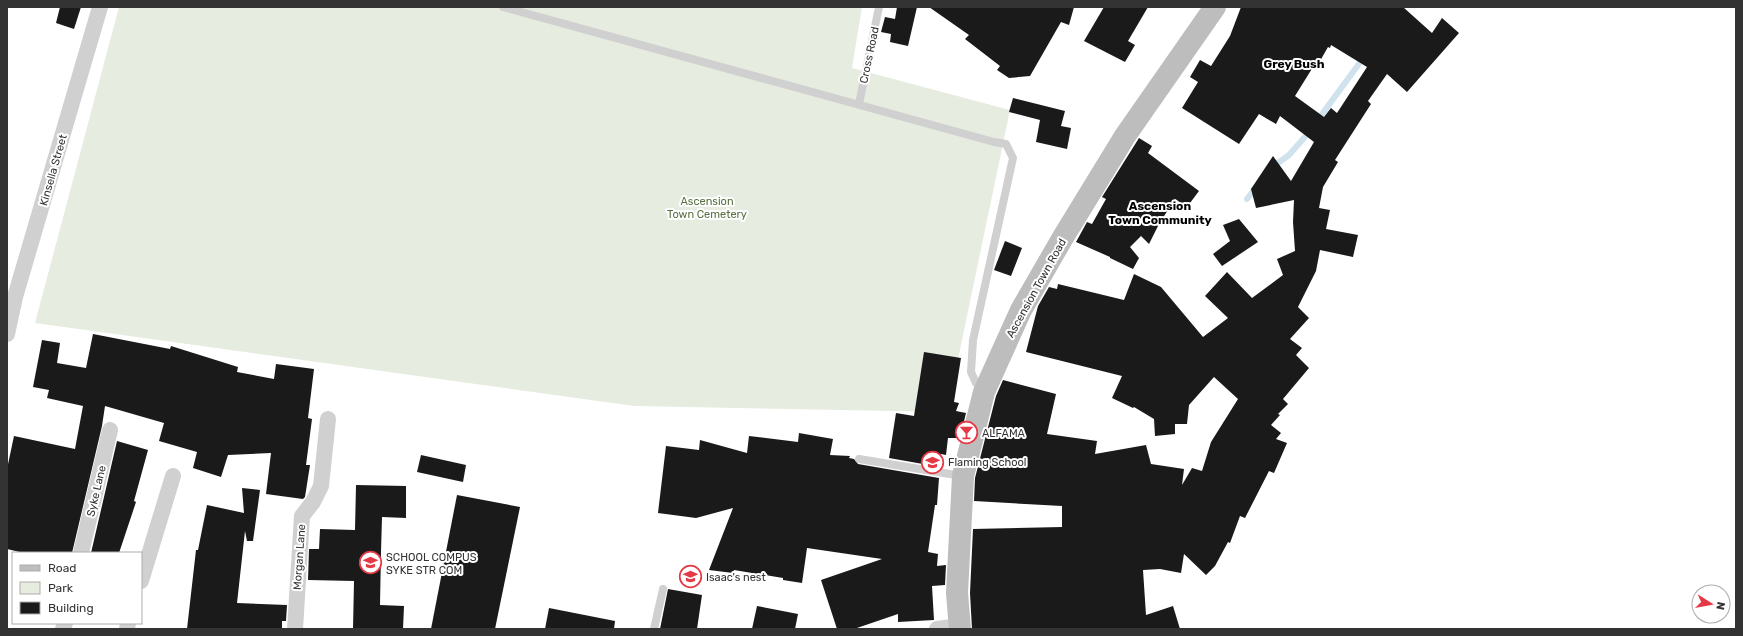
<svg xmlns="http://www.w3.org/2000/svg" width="1743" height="636" viewBox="0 0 1743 636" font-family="Rubik,sans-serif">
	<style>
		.green { fill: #e6ecdf }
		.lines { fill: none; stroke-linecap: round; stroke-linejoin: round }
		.stream { stroke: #cfe2ee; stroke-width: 6 }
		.building { fill: #1a1a1a; fill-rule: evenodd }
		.service { stroke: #d0d0d0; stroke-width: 8 }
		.minor { stroke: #d0d0d0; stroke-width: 16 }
		.secondary { stroke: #bdbdbd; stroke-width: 22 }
		.labels { text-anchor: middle; stroke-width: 4; stroke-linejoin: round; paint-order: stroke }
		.street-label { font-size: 11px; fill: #333; stroke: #fff }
		.park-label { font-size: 11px; fill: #56703f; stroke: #fff }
		.poi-label { font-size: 11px; fill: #333; stroke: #fff; text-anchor: start }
		.neighbourhood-label { font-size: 12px; font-weight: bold; fill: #000; stroke: #fff }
	</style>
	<rect width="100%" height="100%" fill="#fff"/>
	<!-- green -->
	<polygon class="green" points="119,7 862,7 852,68 1010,110 947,412 634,406 35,323"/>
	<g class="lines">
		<!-- stream -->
		<g class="stream">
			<polyline points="1317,121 1364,57"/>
			<polyline points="1271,168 1289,155 1311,130"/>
			<polyline points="1247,199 1256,187"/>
		</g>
	</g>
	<!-- building -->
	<g class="building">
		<polygon points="60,7 81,7 74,29 56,23"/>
		<polygon points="897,7 917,7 908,46 890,42 891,34 881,32 885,17 895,19"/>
		<polygon points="929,7 1074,7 1069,25 1061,22 1030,76 1009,78 997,70 1000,66 965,39 969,35"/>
		<polygon points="1104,7 1148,7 1128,41 1135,45 1125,62 1084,41"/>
		<path d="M1241 7H1403L1432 33 1442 18 1459 33 1407 92 1387 74 1368 101 1371 104 1335 160 1338 162 1323 187 1319 208 1330 210 1326 229 1358 235 1353 257 1320 250 1316 271 1298 307 1309 318 1290 339 1302 348 1296 355 1309 368 1283 399 1288 404 1278 414 1280 415 1271 425 1281 433 1276 439 1287 443 1274 473 1269 471 1245 518 1240 516 1230 543 1228 542 1215 566 1206 575 1184 554 1181 573 1160 569 1143 570 1146 615 1173 606 1180 629H972L970 593 973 529 1062 527V506L974 501 975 478 996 396 1003 380 1056 394 1047 434 1097 441 1095 454 1146 445 1151 464 1184 469 1182 485 1192 468 1202 471 1211 442 1238 399 1214 377 1189 405 1187 424H1175V434L1155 436 1154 419 1134 407 1133 408 1112 398 1122 376 1026 352 1038 306 1049 287 1057 289 1058 284 1124 300 1134 274 1161 287 1203 337 1228 318 1205 296 1227 272 1252 298 1283 275 1277 259 1295 251 1293 222 1294 200 1256 208 1251 189 1273 156 1291 181 1314 142 1280 116 1276 124 1259 114 1239 144 1182 108 1198 82 1190 77 1200 60 1211 66 1230 36ZM1331 45 1367 67 1337 113 1331 108 1324 117 1295 96 1318 59 1320 61 1328 47 1330 48Z"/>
		<polygon points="1013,98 1065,111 1061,126 1071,128 1067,149 1036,142 1040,120 1009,112"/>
		<polygon points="1139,138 1152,146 1148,153 1199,191 1187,207 1175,199 1159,224 1149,244 1141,236 1130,247 1139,258 1133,269 1110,258 1110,257 1076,242 1087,222 1092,224 1106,199 1102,197"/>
		<polygon points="1239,219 1258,242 1222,266 1213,254 1230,241 1223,225"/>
		<polygon points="1005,241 1022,248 1011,276 994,270"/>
		<polygon points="93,334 170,349 171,346 238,367 237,372 274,379 276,364 314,369 308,418 312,419 306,465 310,465 305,497 303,499 266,494 271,453 228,455 221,477 193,468 197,452 159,441 164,423 105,406 102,426 72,553 24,553 7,549 7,469 14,436 75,449 83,406 47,398 49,390 33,387 42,340 60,343 57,363 86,368"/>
		<polygon points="924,352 961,358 954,402 959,403 956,411 966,413 960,438 948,438 946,455 941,454 940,467 889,458 896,413 914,416"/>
		<polygon points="799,433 833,439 830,455 850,456 849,458 854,459 858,464 939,478 937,505 935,505 928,552 938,554 937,566 946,565 945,585 932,586 934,620 898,622 898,614 854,629 837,629 821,580 882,559 807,548 802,583 783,580 783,578 734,570 733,573 709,570 733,508 696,518 658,513 666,446 699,450 700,440 747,453 749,436 798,442"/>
		<polygon points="117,441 148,450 134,501 136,502 119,553 91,553"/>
		<polygon points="421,455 466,465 463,482 417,472"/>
		<polygon points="356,485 406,486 406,518 382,517 381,552 380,605 404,606 403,629 353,629 354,581 308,580 309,549 319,549 320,529 355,530"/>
		<polygon points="242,488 260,490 253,541 247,541 245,531 237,603 287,605 286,621 282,621 282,629 187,629 196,550 198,550 207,505 244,513"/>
		<polygon points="457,495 520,507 495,629 431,629"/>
		<polygon points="668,589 702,595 697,629 660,629"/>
		<polygon points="757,606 798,614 795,629 752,629"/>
		<polygon points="549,608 615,621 614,629 545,629"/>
	</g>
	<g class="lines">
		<!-- service -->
		<g class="service">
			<polyline points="503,7 994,142 1006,144 1013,158 973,340 971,372 976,383 982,390"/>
			<polyline points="859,104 879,7"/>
			<polyline points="859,459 962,476"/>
			<polyline points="654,629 663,589"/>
		</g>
		<!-- minor -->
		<g class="minor">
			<polyline points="7,334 15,297 100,7"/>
			<polyline points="81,553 110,430"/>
			<polyline points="141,581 173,476"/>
			<polyline points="63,629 65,623"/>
			<polyline points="127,629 128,623"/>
			<polyline points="295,629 302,516 313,502 321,486 328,419"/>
			<polyline points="937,629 959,626"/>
		</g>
		<!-- secondary -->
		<polyline class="secondary" points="960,629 957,593 963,476 984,392 1021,310 1062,239 1125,136 1215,7"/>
	</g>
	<!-- icons -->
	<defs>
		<symbol id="bar-ring" viewBox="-11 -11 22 22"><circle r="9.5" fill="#fff" stroke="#e63946" stroke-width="1.5"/><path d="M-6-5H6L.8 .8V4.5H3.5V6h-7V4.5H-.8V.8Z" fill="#e63946"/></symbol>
		<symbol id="school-ring" viewBox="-11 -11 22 22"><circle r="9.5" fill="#fff" stroke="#e63946" stroke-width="1.5"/><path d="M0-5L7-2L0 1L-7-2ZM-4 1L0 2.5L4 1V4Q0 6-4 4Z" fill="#e63946"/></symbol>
	</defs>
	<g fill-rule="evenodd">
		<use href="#bar-ring" x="954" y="420" width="25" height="25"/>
		<use href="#school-ring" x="920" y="450" width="25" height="25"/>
		<use href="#school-ring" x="358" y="550" width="25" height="25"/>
		<use href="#school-ring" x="678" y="564" width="25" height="25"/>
	</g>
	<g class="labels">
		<!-- street labels -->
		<g class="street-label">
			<text transform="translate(869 55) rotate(-78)" y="4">Cross Road</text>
			<text transform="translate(53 170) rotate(-74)" y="4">Kinsella Street</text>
			<text transform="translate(1036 288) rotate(-61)" y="4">Ascension Town Road</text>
			<text transform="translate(96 491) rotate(-77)" y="4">Syke Lane</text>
			<text transform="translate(299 557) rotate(-86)" y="4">Morgan Lane</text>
		</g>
		<!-- park labels -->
		<g class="park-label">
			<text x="707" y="205">Ascension<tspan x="707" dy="13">Town Cemetery</tspan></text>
		</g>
		<!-- poi labels -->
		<g class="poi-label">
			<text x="982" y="437">ALFAMA</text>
			<text x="948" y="466">Flaming School</text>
			<text x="386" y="561">SCHOOL COMPUS<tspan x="386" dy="13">SYKE STR COM</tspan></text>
			<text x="706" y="581">Isaac's nest</text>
		</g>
		<!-- neighbourhood labels -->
		<g class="neighbourhood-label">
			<text x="1294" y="68">Grey Bush</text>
			<text x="1160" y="210">Ascension<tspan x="1160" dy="14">Town Community</tspan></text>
		</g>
	</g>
	<!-- border -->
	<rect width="1743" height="636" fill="none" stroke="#333333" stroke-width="16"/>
	<!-- legend -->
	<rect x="12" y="552" width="130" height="72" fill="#ffffff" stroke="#adadad"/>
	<rect x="20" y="565" width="20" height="6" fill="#bdbdbd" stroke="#adadad"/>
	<text x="48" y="572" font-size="12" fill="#333333">Road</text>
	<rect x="20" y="582" width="20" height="12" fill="#e6ecdf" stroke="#adadad"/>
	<text x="48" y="592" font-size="12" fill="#333333">Park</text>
	<rect x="20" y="602" width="20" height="12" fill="#1a1a1a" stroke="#adadad"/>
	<text x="48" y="612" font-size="12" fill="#333333">Building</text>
	<!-- north arrow -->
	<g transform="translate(1711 604) rotate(101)"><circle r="19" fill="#ffffff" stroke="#adadad"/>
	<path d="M0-3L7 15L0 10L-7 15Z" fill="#e63946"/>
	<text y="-6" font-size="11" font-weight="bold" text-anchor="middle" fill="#333333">N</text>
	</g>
</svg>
